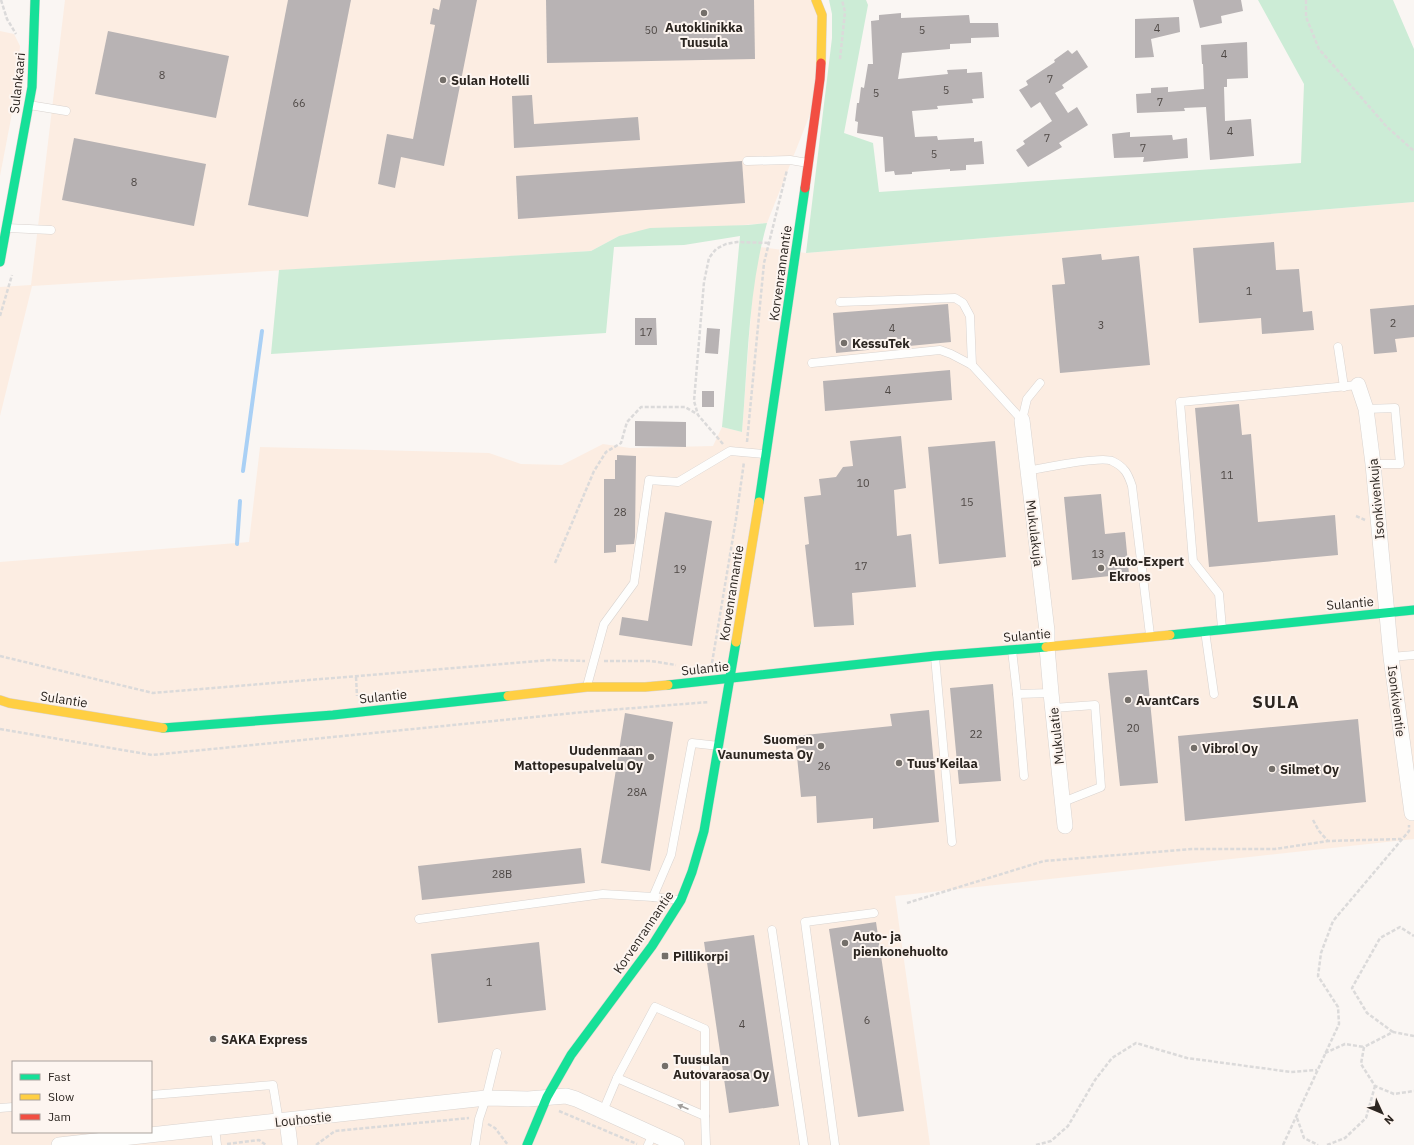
<svg xmlns="http://www.w3.org/2000/svg" width="1414" height="1145" viewBox="0 0 1414 1145" font-family="'IBM Plex Sans',sans-serif">
	<style>
		.built { fill: #fcede2; fill-rule: evenodd }
		.green { fill: #ccecd6 }
		.lines { fill: none; stroke-linecap: round; stroke-linejoin: round }
		.stream { stroke: #a9d0f5; stroke-width: 4 }
		.building { fill: #b8b3b4 }
		.lane-casing { stroke: #d9d3cf; stroke-width: 9 }
		.street-casing { stroke: #d9d3cf; stroke-width: 16 }
		.fast-casing { stroke: #d9d3cf; stroke-width: 10 }
		.slow-casing { stroke: #d9d3cf; stroke-width: 10 }
		.jam-casing { stroke: #d9d3cf; stroke-width: 10 }
		.path { stroke: #dbdada; stroke-width: 2.5; stroke-dasharray: 4 2; stroke-linecap: butt }
		.lane { stroke: #fefefd; stroke-width: 8 }
		.street { stroke: #fefefd; stroke-width: 15 }
		.fast { stroke: #16e098; stroke-width: 9 }
		.slow { stroke: #ffcf43; stroke-width: 9 }
		.jam { stroke: #f24e42; stroke-width: 9 }
		.oneway { fill: #a09d9a }
		.poi-dot { fill: #746f6a; stroke: #fdf5f0; stroke-width: 1.5 }
		.labels { text-anchor: middle; stroke-width: 4; stroke-linejoin: round; paint-order: stroke }
		.number-label { font-size: 11px; fill: #4f4946 }
		.poi-label { font-size: 13px; font-weight: bold; fill: #2c2621; stroke: #fdf5f0; text-anchor: start }
		.street-label { font-size: 13px; fill: #2c2621; stroke: #fdf5f0 }
		.district-label { font-size: 17px; font-weight: bold; letter-spacing: 1px; fill: #2c2621; stroke: #fdf5f0 }
	</style>
	<rect width="100%" height="100%" fill="#faf6f3"/>
	<!-- built -->
	<g class="built">
		<polygon points="65,0 820,0 824,79 767,223 619,236 591,251 32,286 0,416 0,287 31,285"/>
		<polygon points="0,31 14,34 20,46 17,87 0,176"/>
		<path d="M1414 202V839L895 896 930 1145H0V562L249 542 260 447 489 453 521 464 562 465 603 444 630 448 713 446 722 427 742 432 753 286 760 247 806 253ZM13 1062H151V1132H13Z"/>
	</g>
	<!-- green -->
	<g class="green">
		<polygon points="829,0 866,0 868,5 844,133 873,143 879,192 1301,163 1304,84 1258,0 1393,0 1414,49 1414,202 806,253 832,38 832,14"/>
		<path d="M767 223C748 291 748 362 742 432L722 427 740 236 684 245 614 247 606 333 271 354 279 270 591 251 619 236 650 228 748 225Z"/>
	</g>
	<g class="lines">
		<!-- stream -->
		<g class="stream">
			<polyline points="243,471 262,331"/>
			<polyline points="237,544 240,501"/>
		</g>
	</g>
	<!-- building -->
	<g class="building">
		<polygon points="288,0 351,0 308,217 248,205"/>
		<polygon points="441,0 477,0 444,166 401,157 395,188 378,184 387,134 413,139 435,25 430,24 433,8 439,10"/>
		<polygon points="546,0 754,0 755,59 547,63"/>
		<polygon points="1193,0 1241,0 1243,11 1221,16 1222,23 1200,28"/>
		<polygon points="901,13 901,18 969,15 970,23 998,23 999,37 971,38 971,43 950,44 950,49 902,53 898,79 948,74 947,70 967,69 967,73 982,72 984,98 972,99 973,103 937,106 938,109 912,111 915,137 937,136 938,140 974,138 974,142 982,141 984,164 966,165 966,170 950,171 950,169 912,172 912,174 895,175 894,171 885,172 883,137 857,133 858,122 855,121 857,103 859,103 861,87 864,88 868,64 873,64 871,21 879,20 879,15"/>
		<polygon points="1179,17 1180,32 1151,39 1154,57 1135,58 1135,19"/>
		<polygon points="108,31 229,56 216,118 95,94"/>
		<polygon points="1247,42 1248,78 1227,79 1227,87 1224,87 1225,121 1251,119 1254,156 1210,160 1206,107 1184,108 1185,111 1137,113 1136,94 1151,93 1151,88 1168,87 1168,92 1204,89 1203,64 1202,64 1201,45"/>
		<polygon points="1068,50 1072,54 1077,50 1088,67 1062,85 1064,88 1055,93 1068,113 1077,107 1088,125 1059,143 1062,147 1028,167 1016,150 1025,144 1023,141 1052,121 1040,102 1031,108 1019,90 1028,85 1026,81 1055,62 1054,60"/>
		<polygon points="532,95 534,124 638,117 640,140 514,148 512,96"/>
		<polygon points="1130,132 1130,137 1172,135 1173,140 1187,138 1188,158 1143,162 1144,157 1114,158 1112,134"/>
		<polygon points="74,138 206,164 194,226 62,200"/>
		<polygon points="742,161 745,203 518,219 516,176"/>
		<polygon points="1274,242 1276,270 1299,269 1303,312 1312,311 1314,330 1262,334 1261,318 1199,323 1193,248"/>
		<polygon points="1101,254 1102,260 1139,256 1150,365 1060,373 1052,285 1065,284 1062,258"/>
		<polygon points="948,304 951,342 836,353 833,313"/>
		<polygon points="1414,305 1414,337 1395,339 1397,352 1374,354 1370,309"/>
		<polygon points="635,318 656,318 657,345 635,345"/>
		<polygon points="707,328 720,329 718,354 705,353"/>
		<polygon points="950,370 952,400 825,411 823,381"/>
		<rect x="702" y="391" width="12" height="16"/>
		<polygon points="1239,404 1242,435 1251,434 1258,522 1335,515 1338,555 1209,567 1195,408"/>
		<polygon points="635,421 686,422 686,447 635,446"/>
		<polygon points="901,436 906,488 894,490 897,536 911,534 916,587 852,593 854,625 814,627 805,545 809,544 804,497 821,495 819,479 836,477 843,467 853,466 850,441"/>
		<polygon points="995,441 1006,557 939,564 928,447"/>
		<polygon points="617,455 636,456 635,537 634,544 616,545 616,552 604,553 604,479 615,479 615,460 617,460"/>
		<polygon points="1101,494 1105,534 1125,532 1129,574 1072,580 1064,497"/>
		<polygon points="665,512 712,521 692,646 619,635 622,617 648,621"/>
		<polygon points="1147,670 1158,783 1120,786 1108,673"/>
		<polygon points="993,684 1001,781 959,784 950,688"/>
		<polygon points="929,710 939,822 873,829 873,818 817,823 816,796 801,797 795,736 892,726 890,714"/>
		<polygon points="625,713 673,722 650,871 601,863"/>
		<polygon points="1358,719 1366,802 1185,821 1178,736"/>
		<polygon points="581,848 585,883 422,900 418,866"/>
		<polygon points="876,922 904,1111 858,1117 829,929"/>
		<polygon points="754,935 779,1106 729,1113 704,942"/>
		<polygon points="539,942 546,1010 438,1023 431,954"/>
	</g>
	<g class="lines">
		<defs>
			<g id="lane">
				<polyline points="29,105 66,111"/>
				<polyline points="747,161 790,160 808,163"/>
				<polyline points="7,228 51,230"/>
				<polyline points="840,302 955,298 963,303 970,316 972,365"/>
				<polyline points="1338,347 1344,387"/>
				<polyline points="812,363 940,350 951,354 972,365 1022,420"/>
				<polyline points="1366,409 1395,408 1400,464 1373,464"/>
				<polyline points="1022,420 1027,399 1040,383"/>
				<path d="M1027 471C1042 468 1102 456 1112 461 1125 467 1128 474 1132 486L1150 635"/>
				<polyline points="1222,628 1219,594 1193,561 1180,402 1358,385"/>
				<polyline points="1205,631 1214,694"/>
				<polyline points="1012,650 1017,694 1024,776"/>
				<polyline points="935,657 952,842"/>
				<polyline points="1391,657 1414,655"/>
				<polyline points="587,686 604,624 634,583 649,480 678,482 730,451 765,454"/>
				<polyline points="1017,694 1051,693"/>
				<polyline points="1053,708 1095,705 1101,787 1063,802"/>
				<polyline points="679,900 653,897 671,855 692,743 719,746"/>
				<polyline points="419,919 603,894 653,897"/>
				<polyline points="772,930 804,1145"/>
				<polyline points="617,1078 655,1007 705,1029 705,1116"/>
				<polyline points="151,1095 273,1085 279,1122"/>
				<polyline points="0,1108 13,1107"/>
				<polyline points="603,1111 617,1078 705,1116 706,1145"/>
				<polyline points="215,1128 217,1145"/>
				<polyline points="475,1145 479,1119 486,1098 497,1053"/>
				<polyline points="648,1145 653,1134"/>
				<polyline points="835,1145 805,922 874,913"/>
			</g>
			<g id="street">
				<polyline points="1358,385 1366,409 1373,464 1391,657 1412,813"/>
				<polyline points="1022,420 1047,631 1047,647 1051,693 1065,826"/>
				<polyline points="287,1121 290,1145"/>
				<polyline points="59,1145 486,1098 528,1099 566,1096 576,1099 677,1145"/>
			</g>
			<g id="fast">
				<polyline points="0,262 32,87 35,0"/>
				<polyline points="759,502 805,188"/>
				<polyline points="1170,635 1414,610"/>
				<polyline points="668,685 935,656 1046,647"/>
				<polyline points="163,728 333,715 508,696"/>
				<polyline points="527,1145 547,1097 571,1055 652,946 681,900 692,872 704,831 736,642"/>
			</g>
			<g id="slow">
				<polyline points="816,0 822,15 821,63"/>
				<polyline points="736,642 759,502"/>
				<polyline points="1046,647 1170,635"/>
				<polyline points="508,696 587,687 645,687 668,685"/>
				<polyline points="0,700 9,703 163,728"/>
			</g>
			<polyline id="jam" points="805,188 820,79 821,63"/>
		</defs>
		<!-- lane casing -->
		<use href="#lane" class="lane-casing"/>
		<!-- street casing -->
		<use href="#street" class="street-casing"/>
		<!-- fast casing -->
		<use href="#fast" class="fast-casing"/>
		<!-- slow casing -->
		<use href="#slow" class="slow-casing"/>
		<!-- jam casing -->
		<use href="#jam" class="jam-casing"/>
		<!-- path -->
		<g class="path">
			<polyline points="1,0 7,19 16,34"/>
			<polyline points="1306,0 1306,17 1319,49 1387,127 1414,151"/>
			<polyline points="840,59 845,12 842,0"/>
			<polyline points="0,316 12,275"/>
			<polyline points="747,442 764,263 787,170"/>
			<polyline points="723,444 698,415 694,401 704,282 709,258 716,249 726,244 737,242 770,243"/>
			<polyline points="1356,516 1365,520"/>
			<polyline points="555,563 594,471 606,452 621,443 627,422 641,407 685,407 697,414"/>
			<polyline points="0,656 153,693 550,660 585,661"/>
			<polyline points="604,661 651,661 676,665"/>
			<polyline points="712,663 736,519 744,462"/>
			<polyline points="356,677 357,696"/>
			<polyline points="0,729 152,755 584,712 709,702"/>
			<polyline points="1313,820 1319,831 1328,841 1401,839"/>
			<polyline points="907,903 1044,861 1192,849 1275,849 1328,841"/>
			<polyline points="1393,1032 1367,1013 1352,988 1380,938 1400,927 1414,936"/>
			<polyline points="1414,1036 1393,1032 1364,1047 1361,1064 1375,1086 1394,1094 1414,1091"/>
			<polyline points="1325,1053 1345,1044 1364,1047"/>
			<polyline points="559,1111 637,1144"/>
			<polyline points="1297,1118 1304,1138 1318,1145"/>
			<polyline points="488,1124 495,1128 508,1145"/>
			<polyline points="227,1144 259,1140 266,1145"/>
			<polyline points="316,1145 335,1131 469,1118"/>
			<polyline points="1036,1145 1051,1141 1068,1126 1095,1080 1112,1058 1136,1043 1187,1058 1291,1072 1317,1070"/>
			<polyline points="1283,1145 1339,1024 1338,1007 1318,976 1321,953 1333,921 1409,831 1409,825"/>
			<polyline points="1327,1145 1345,1138 1366,1118 1375,1086"/>
		</g>
		<!-- lane -->
		<use href="#lane" class="lane"/>
		<!-- street -->
		<use href="#street" class="street"/>
		<!-- fast -->
		<use href="#fast" class="fast"/>
		<!-- slow -->
		<use href="#slow" class="slow"/>
		<!-- jam -->
		<use href="#jam" class="jam"/>
	</g>
	<!-- one-way arrows -->
	<defs><path id="oneway-solid" d="M-6-.8H1V-3.2L6.5 0L1 3.2V.8H-6Z"/></defs>
	<use class="oneway" href="#oneway-solid" transform="translate(683 1107) rotate(-157)"/>
	<!-- markers -->
	<g class="poi-dot">
		<circle cx="704" cy="13" r="4"/>
		<circle cx="443" cy="80" r="4"/>
		<circle cx="844" cy="343" r="4"/>
		<circle cx="1101" cy="568" r="4"/>
		<circle cx="1128" cy="700" r="4"/>
		<circle cx="821" cy="746" r="4"/>
		<circle cx="1194" cy="748" r="4"/>
		<circle cx="651" cy="757" r="4"/>
		<circle cx="899" cy="763" r="4"/>
		<circle cx="1272" cy="769" r="4"/>
		<circle cx="845" cy="943" r="4"/>
		<rect x="661" y="952" width="8" height="8" rx="2"/>
		<circle cx="213" cy="1039" r="4"/>
		<circle cx="665" cy="1066" r="4"/>
	</g>
	<g class="labels">
		<!-- number labels -->
		<g class="number-label">
			<text x="1157" y="32">4</text>
			<text x="651" y="34">50</text>
			<text x="922" y="34">5</text>
			<text x="1224" y="58">4</text>
			<text x="162" y="79">8</text>
			<text x="1050" y="83">7</text>
			<text x="946" y="94">5</text>
			<text x="876" y="97">5</text>
			<text x="1160" y="106">7</text>
			<text x="299" y="107">66</text>
			<text x="1230" y="135">4</text>
			<text x="1047" y="142">7</text>
			<text x="1143" y="152">7</text>
			<text x="934" y="158">5</text>
			<text x="134" y="186">8</text>
			<text x="1249" y="295">1</text>
			<text x="1393" y="327">2</text>
			<text x="1101" y="329">3</text>
			<text x="892" y="332">4</text>
			<text x="646" y="336">17</text>
			<text x="888" y="394">4</text>
			<text x="1227" y="479">11</text>
			<text x="863" y="487">10</text>
			<text x="967" y="506">15</text>
			<text x="620" y="516">28</text>
			<text x="1098" y="558">13</text>
			<text x="861" y="570">17</text>
			<text x="680" y="573">19</text>
			<text x="1133" y="732">20</text>
			<text x="976" y="738">22</text>
			<text x="824" y="770">26</text>
			<text x="637" y="796">28A</text>
			<text x="502" y="878">28B</text>
			<text x="489" y="986">1</text>
			<text x="867" y="1024">6</text>
			<text x="742" y="1028">4</text>
		</g>
		<!-- poi labels -->
		<g class="poi-label">
			<text x="704" y="32" text-anchor="middle">Autoklinikka<tspan x="704" dy="15">Tuusula</tspan></text>
			<text x="451" y="85">Sulan Hotelli</text>
			<text x="852" y="348">KessuTek</text>
			<text x="1109" y="566">Auto-Expert<tspan x="1109" dy="15">Ekroos</tspan></text>
			<text x="1136" y="705">AvantCars</text>
			<text x="813" y="744" text-anchor="end">Suomen<tspan x="813" dy="15">Vaunumesta Oy</tspan></text>
			<text x="1202" y="753">Vibrol Oy</text>
			<text x="643" y="755" text-anchor="end">Uudenmaan<tspan x="643" dy="15">Mattopesupalvelu Oy</tspan></text>
			<text x="907" y="768">Tuus'Keilaa</text>
			<text x="1280" y="774">Silmet Oy</text>
			<text x="853" y="941">Auto- ja<tspan x="853" dy="15">pienkonehuolto</tspan></text>
			<text x="673" y="961">Pillikorpi</text>
			<text x="221" y="1044">SAKA Express</text>
			<text x="673" y="1064">Tuusulan<tspan x="673" dy="15">Autovaraosa Oy</tspan></text>
		</g>
		<!-- street labels -->
		<g class="street-label">
			<text transform="translate(17 83) rotate(-84)" y="5">Sulankaari</text>
			<text transform="translate(780 273) rotate(-82)" y="5">Korvenrannantie</text>
			<text transform="translate(1376 499) rotate(-95)" y="5">Isonkivenkuja</text>
			<text transform="translate(1035 533) rotate(83)" y="5">Mukulakuja</text>
			<text transform="translate(731 593) rotate(-81)" y="5">Korvenrannantie</text>
			<text transform="translate(1350 603) rotate(-5)" y="5">Sulantie</text>
			<text transform="translate(1027 635) rotate(-5)" y="5">Sulantie</text>
			<text transform="translate(705 668) rotate(-6)" y="5">Sulantie</text>
			<text transform="translate(383 696) rotate(-6)" y="5">Sulantie</text>
			<text transform="translate(64 699) rotate(9)" y="5">Sulantie</text>
			<text transform="translate(1397 701) rotate(83)" y="5">Isonkiventie</text>
			<text transform="translate(1056 736) rotate(-96)" y="5">Mukulatie</text>
			<text transform="translate(643 932) rotate(-56)" y="5">Korvenrannantie</text>
			<text transform="translate(303 1119) rotate(-6)" y="5">Louhostie</text>
		</g>
		<!-- district labels -->
		<g class="district-label">
			<text x="1276" y="708">SULA</text>
		</g>
	</g>
	<!-- legend -->
	<rect x="12" y="1061" width="140" height="72" fill="#fdf5f0" stroke="#a9a29d"/>
	<rect x="20" y="1074" width="20" height="6" fill="#16e098" stroke="#a9a29d"/>
	<text x="48" y="1081" font-size="12" fill="#2c2621">Fast</text>
	<rect x="20" y="1094" width="20" height="6" fill="#ffcf43" stroke="#a9a29d"/>
	<text x="48" y="1101" font-size="12" fill="#2c2621">Slow</text>
	<rect x="20" y="1114" width="20" height="6" fill="#f24e42" stroke="#a9a29d"/>
	<text x="48" y="1121" font-size="12" fill="#2c2621">Jam</text>
	<!-- north arrow -->
	<g transform="translate(1382 1113) rotate(134)" stroke="#fdf5f0" stroke-width="3" paint-order="stroke">
	<path d="M0-3L7 15L0 10L-7 15Z" fill="#2c2621"/>
	<text y="-6" font-size="11" font-weight="bold" text-anchor="middle" fill="#2c2621">N</text>
	</g>
</svg>
